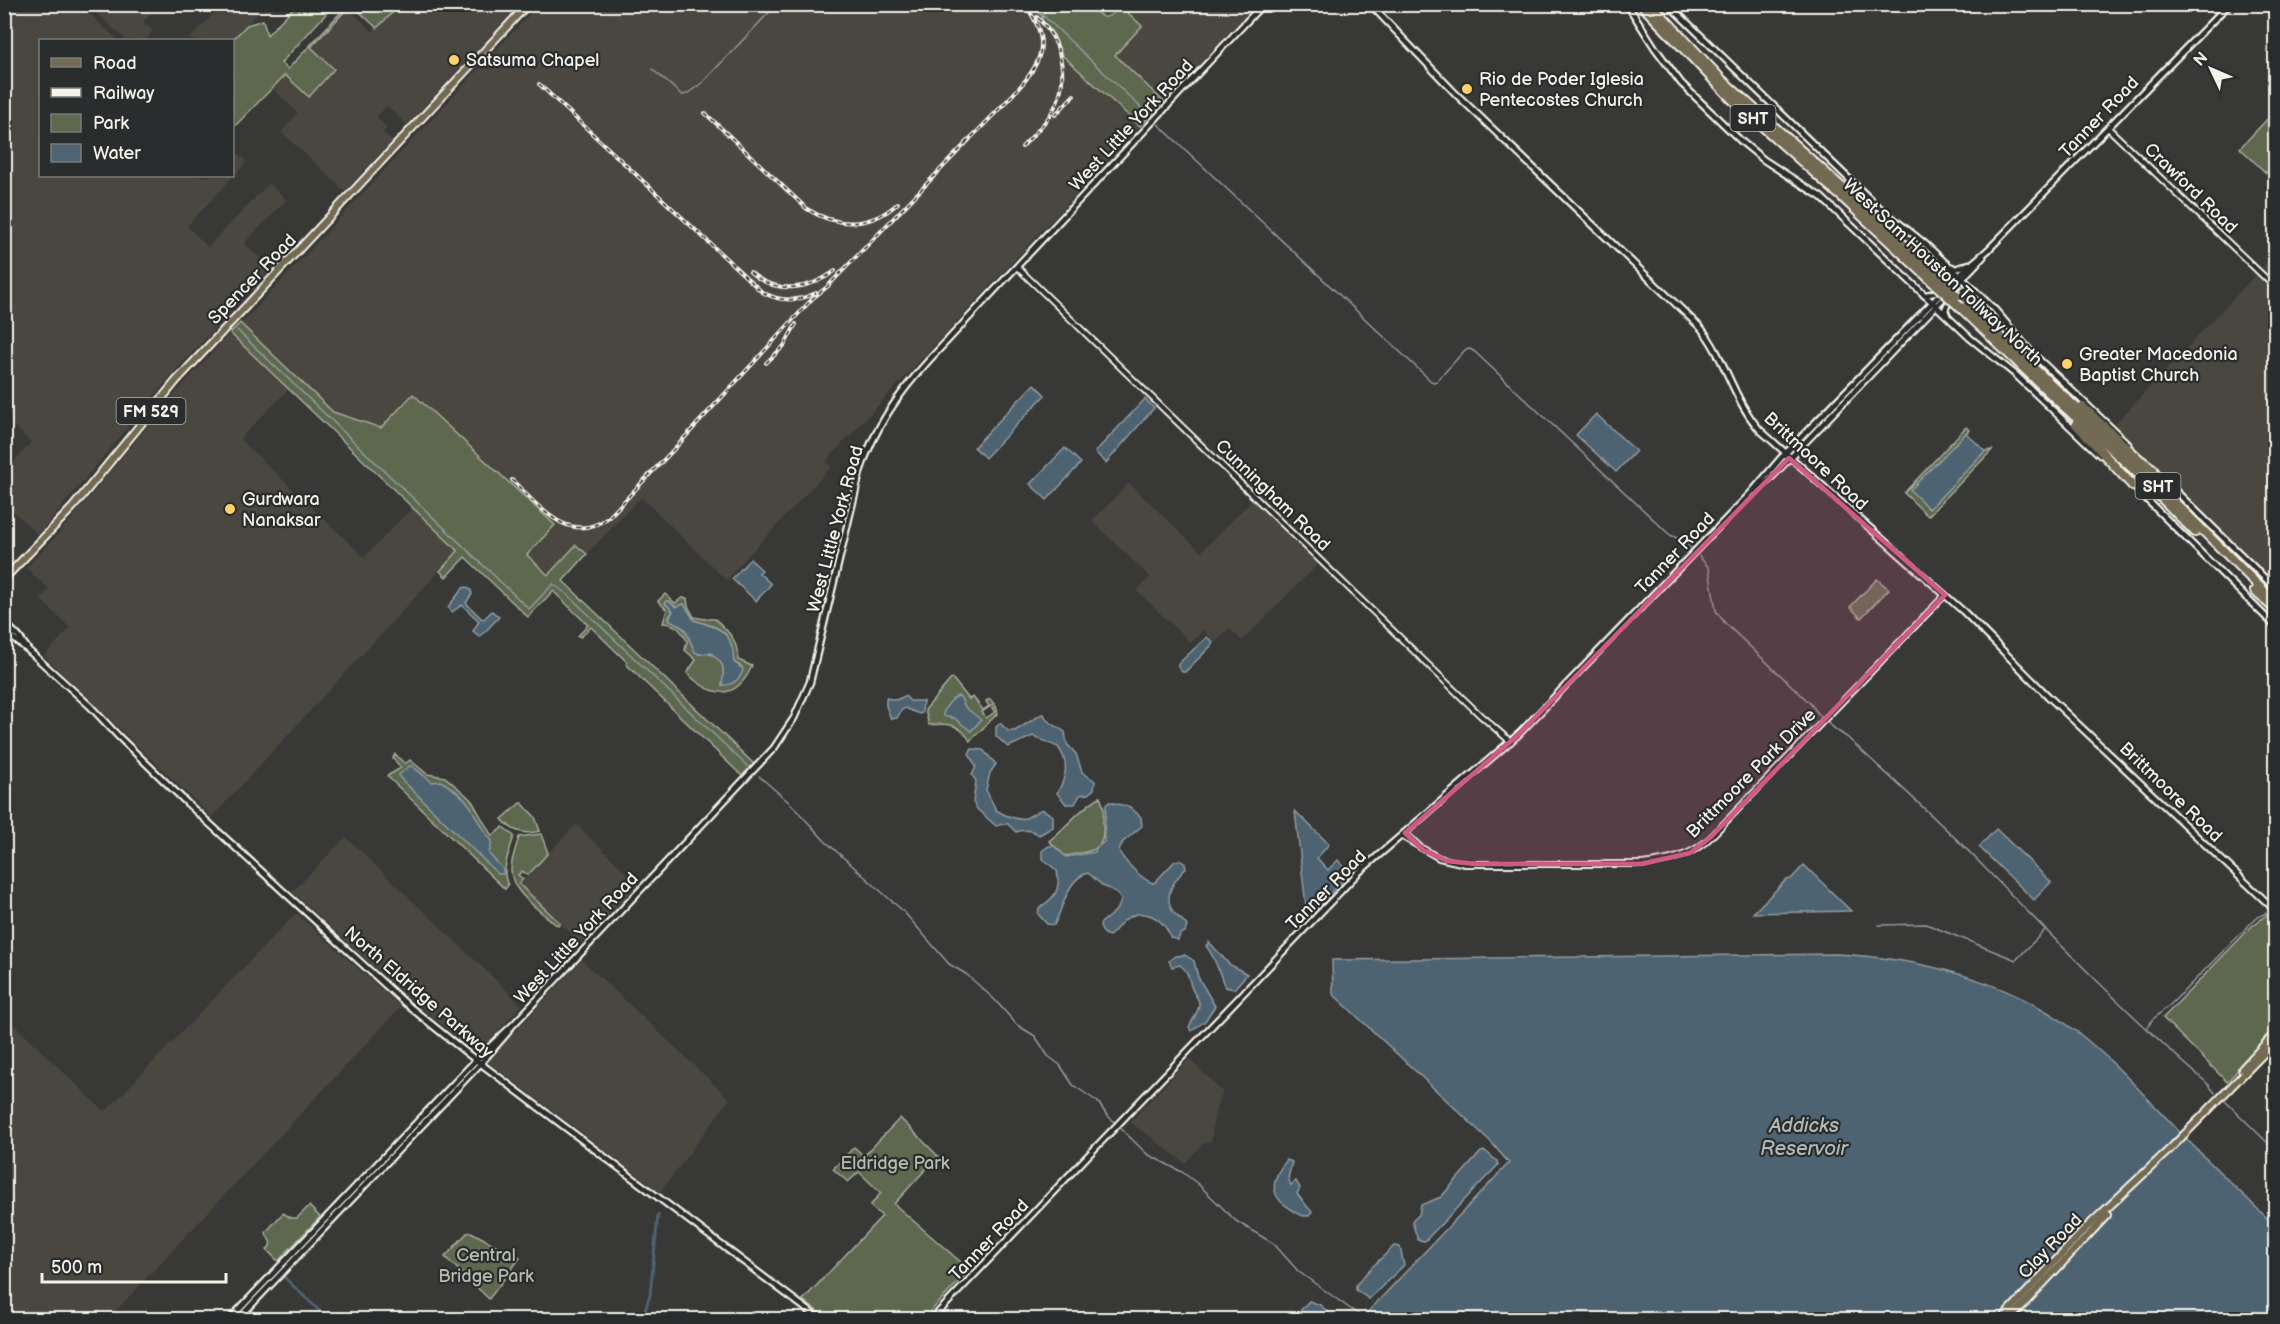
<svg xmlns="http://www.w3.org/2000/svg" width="2280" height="1324" viewBox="0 0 2280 1324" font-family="'Balsamiq Sans',sans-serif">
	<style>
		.built { fill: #484640 }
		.green { fill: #5d684f; stroke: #a8ac9c; stroke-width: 1.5; fill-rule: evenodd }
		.water { fill: #4e6472; stroke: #909ca1; stroke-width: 1.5 }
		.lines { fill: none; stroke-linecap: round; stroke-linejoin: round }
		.stream { stroke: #909ca1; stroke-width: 1.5 }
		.canal { stroke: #4e6472; stroke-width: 3 }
		.tertiary-casing { stroke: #f4f1e8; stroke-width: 8 }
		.secondary-casing { stroke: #f4f1e8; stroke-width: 9 }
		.primary-casing { stroke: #f4f1e8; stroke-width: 10 }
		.motorway-casing { stroke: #f4f1e8; stroke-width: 12 }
		.tertiary { stroke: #2a2d2e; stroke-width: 4 }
		.secondary { stroke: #2a2d2e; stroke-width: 4.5 }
		.primary { stroke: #736b52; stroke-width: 6 }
		.motorway { stroke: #736b52; stroke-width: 8 }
		.rail-casing { stroke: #f4f1e8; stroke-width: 4 }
		.rail { stroke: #2a2d2e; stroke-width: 1.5; stroke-dasharray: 4.5; stroke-linecap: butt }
		.motorway-bridge-casing { stroke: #f4f1e8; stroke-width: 12; stroke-linecap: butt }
		.motorway-bridge { stroke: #736b52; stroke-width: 8 }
		.marked { fill: #d15985; fill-opacity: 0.2; stroke: #d15985; stroke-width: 4.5; stroke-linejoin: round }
		.poi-dot { fill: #ffd166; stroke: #2a2d2e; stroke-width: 2 }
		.labels { text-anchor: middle; stroke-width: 4.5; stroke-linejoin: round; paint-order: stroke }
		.shield { fill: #2a2d2e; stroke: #b7b6b0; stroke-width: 1.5 }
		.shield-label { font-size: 16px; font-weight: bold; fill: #f4f1e8 }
		.poi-label { font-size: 18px; fill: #f4f1e8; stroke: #2a2d2e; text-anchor: start }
		.street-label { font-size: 18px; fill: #f4f1e8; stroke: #2a2d2e }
		.park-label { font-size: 18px; fill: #b8baab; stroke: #2a2d2e }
		.water-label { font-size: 20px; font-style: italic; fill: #b2b9b9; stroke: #2a2d2e }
	</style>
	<rect width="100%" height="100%" fill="#383836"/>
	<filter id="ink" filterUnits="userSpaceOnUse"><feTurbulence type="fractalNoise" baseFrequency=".0167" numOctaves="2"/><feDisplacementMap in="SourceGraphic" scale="12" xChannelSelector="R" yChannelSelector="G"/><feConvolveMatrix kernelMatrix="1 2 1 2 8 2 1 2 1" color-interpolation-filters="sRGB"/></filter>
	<g filter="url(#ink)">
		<!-- built -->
		<g class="built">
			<polygon points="5,4 80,5 118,40 40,40 40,176 232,176 233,149 247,162 187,226 208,247 269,183 287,200 244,243 271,269 176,370 40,533 37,534 5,503 5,472 31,442 5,418"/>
			<polygon points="88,5 159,5 143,22 153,31 146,40 126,40"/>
			<polygon points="216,5 277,5 268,14 262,9 232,40 188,40 219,8"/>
			<polygon points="400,5 519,5 407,125 387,106 376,117 387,128 383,133 392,141 345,191 281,132 298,113 272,88 285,75 309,96 334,69 311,47 348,8 373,32"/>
			<polygon points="538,5 1029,5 1043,17 1042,19 1054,35 1063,54 1140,126 826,461 832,466 726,580 641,497 587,554 576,545 548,575 527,555 555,525 412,394 381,428 333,412 241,324"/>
			<polygon points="1090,5 1255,5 1164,102 1115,55 1142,26 1112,15 1104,17 1099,16"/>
			<polygon points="2275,254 2275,589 2112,427"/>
			<polygon points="230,333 289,389 240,439 364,557 413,507 458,551 212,817 44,656 70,628 40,599 49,589 26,568 68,523 162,408"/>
			<polygon points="1129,483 1201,552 1252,500 1318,564 1242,641 1229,628 1216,642 1203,630 1191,643 1137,591 1150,577 1092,521"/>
			<polygon points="576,824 638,884 581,943 519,884"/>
			<polygon points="346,837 522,1005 478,1052 448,1030 391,982 292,892"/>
			<polygon points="296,913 401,1007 107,1320 5,1319 4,1015 105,1112"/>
			<polygon points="582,960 730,1099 660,1192 487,1061"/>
			<polygon points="1189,1059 1223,1092 1217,1105 1213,1122 1212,1141 1203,1144 1185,1163 1130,1122"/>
		</g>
		<!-- green -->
		<g class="green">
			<polygon points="297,4 334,5 281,63 288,69 342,11 340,5 344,5 348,8 311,47 334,69 309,97 285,75 233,128 232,40 247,25 263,20 267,35"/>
			<polygon points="352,5 400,5 377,28"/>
			<path d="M1029 5H1090C1103 21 1106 21 1121 6L1142 26 1115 55 1164 102 1158 107 1151 101 1149 103 1156 110 1140 126 1062 55 1054 35 1041 19 1043 17Z"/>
			<polygon points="2275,111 2275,164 2266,173 2240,148"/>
			<polygon points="240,323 333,412 381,428 413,394 555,525 527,555 548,575 576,545 587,554 563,581 754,764 742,776 626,664 627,662 591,627 581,637 578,636 588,625 553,591 528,617 465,557 446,577 440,571 458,551 230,333"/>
			<polygon points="1966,427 1969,430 1911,490 1929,509 1985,451 1992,450 1928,516 1904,493"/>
			<polygon points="1877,579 1889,589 1861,618 1850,607"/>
			<path d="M665 594 675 603 682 598H687L688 606 694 617 705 619H715C729 632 738 640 738 660L752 666C736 702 711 697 687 673L696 660 685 650 687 641C681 630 677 624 663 623L667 610 658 601ZM666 601H669L676 607 684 604 694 620C708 625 724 626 730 642 733 649 732 656 734 662L742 667 734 682 722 685C727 667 720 650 699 654 685 641 692 628 670 620L669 617 673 611 665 603Z"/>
			<path d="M952 678 969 699 973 697 983 710 989 706 986 701 990 699 994 704 982 712 986 718 995 712 992 708 996 706 998 713 970 741C960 723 947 723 929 725L925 710Z"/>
			<path d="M395 754 405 764 410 760 427 774 445 777 464 793 472 801 492 836 503 827 514 836C510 851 500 870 508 885L505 889 387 776 401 768 393 758Z"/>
			<path d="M1100 797C1107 814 1102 811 1103 825 1105 855 1090 850 1065 856L1049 841C1067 827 1080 808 1100 797Z"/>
			<path d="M520 803H522L535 817 540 831C525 835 512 832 502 819Z"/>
			<path d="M541 834 548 853 528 875 522 871 518 875 523 879 519 884 560 923 559 925 555 924C540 910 511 893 511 870 511 859 516 848 519 837Z"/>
			<polygon points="2268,914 2275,921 2275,1029 2227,1082 2163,1018 2252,926"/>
			<polygon points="900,1118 938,1156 894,1204 970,1270 923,1319 828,1319 803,1300 882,1216 870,1206 881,1193 859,1172 848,1182 833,1169 854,1147 864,1156"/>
			<path d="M309 1206 320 1217 278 1261 267 1250C275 1242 267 1240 266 1232L283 1213 291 1218H297Z"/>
			<polygon points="471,1232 520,1258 489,1299 445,1257 467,1233"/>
		</g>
		<!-- water -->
		<g class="water">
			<polygon points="1034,384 1045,395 985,458 974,447"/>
			<polygon points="1145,399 1154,408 1106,463 1095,452"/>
			<polygon points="1596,414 1636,451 1616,472 1576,435"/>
			<polygon points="1966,433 1985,451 1929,509 1910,490"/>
			<polygon points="1065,448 1081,463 1047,500 1030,484"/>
			<polygon points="750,559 762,570 759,573 771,584 756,601 732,579"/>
			<polygon points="467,587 471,590 472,594 466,603 481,618 484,619 492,611 499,617 480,637 473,631 479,621 462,605 452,612 448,607 463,588"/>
			<path d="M668 601 676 607 684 604 694 620C709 626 727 627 732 647 734 652 733 657 734 662L743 669C742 678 732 686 722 685 724 668 726 665 711 653L699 654 695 652 685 629 669 619 673 611 665 603Z"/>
			<polygon points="1207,637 1213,642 1211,646 1185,672 1182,672 1178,667 1178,664"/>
			<polygon points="905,696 910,701 923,701 922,713 919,714 905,708 901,711 897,718 891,719 886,706 886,698 896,700"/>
			<path d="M958 696 961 698 965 707 981 720 971 731 954 718 946 717 943 715C943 709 952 698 958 696Z"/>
			<path d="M1042 714H1044L1047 720 1065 732 1067 744 1076 754 1082 772 1095 781 1094 789 1088 794 1080 795 1075 804H1066L1057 793C1066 778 1070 763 1058 747L1033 736 1008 747 996 736V727L1000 723 1008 731H1015Z"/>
			<path d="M972 749 983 750 996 764 990 773 986 790 996 810 1005 815 1018 819 1026 818 1042 809 1053 816V827L1039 835C1033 830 1023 829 1016 832L1007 823 996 826 977 809 973 802 976 781 972 775 976 767 969 754Z"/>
			<path d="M409 766 413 767 432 782 441 781C451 787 465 797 471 807 478 820 482 830 492 841L489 854 503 869V874H498L400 778 399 775Z"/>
			<path d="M1109 802 1130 807 1141 817 1142 826 1123 842 1119 851C1123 860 1144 882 1154 883L1175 861 1180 860 1185 864 1186 868C1175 880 1162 894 1173 912 1177 917 1184 920 1187 926L1185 932 1180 934 1178 940 1171 938C1164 919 1145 906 1126 919 1119 924 1116 931 1109 936 1103 934 1100 930 1100 924 1108 916 1120 911 1121 899L1116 892 1103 886 1088 873C1067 878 1063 909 1054 925L1047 924 1038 914 1039 908C1055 898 1061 890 1057 871L1042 858V851L1049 846H1054L1066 857 1095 852 1096 848 1104 842C1103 829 1106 817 1106 805Z"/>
			<polygon points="1295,811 1329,844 1317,858 1328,870 1338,860 1350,873 1313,913 1306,906"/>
			<polygon points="1996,829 2051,882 2034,900 1979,847"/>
			<polygon points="1804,865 1851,911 1753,913 1786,880 1791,879"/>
			<path d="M1209 942 1229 964 1247 974 1234 989 1225 987C1218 972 1217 959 1206 946Z"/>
			<path d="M1836 954C1920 958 2008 980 2076 1031 2112 1059 2143 1094 2175 1127 2207 1161 2242 1193 2275 1226V1319H1361L1509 1163 1490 1141 1333 994 1332 960Z"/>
			<path d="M1185 955 1194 961 1198 977 1215 1006 1205 1021 1191 1031 1189 1027C1192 1021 1196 1015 1198 1009 1202 999 1193 995 1191 986 1188 977 1189 972 1180 965L1172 967 1169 961 1175 956Z"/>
			<polygon points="1485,1151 1497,1161 1498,1165 1425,1241 1418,1240 1412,1222 1413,1219 1419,1215 1421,1205 1441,1197 1481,1152"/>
			<path d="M1287 1160 1292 1162 1288 1178 1291 1185 1296 1181 1300 1188 1297 1194 1312 1212 1309 1216C1300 1217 1295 1212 1288 1207 1267 1194 1273 1176 1287 1160Z"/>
			<polygon points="1394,1246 1400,1247 1404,1265 1369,1299 1356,1290 1356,1285 1369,1270"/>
			<polygon points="1309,1301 1320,1305 1336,1319 1293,1319"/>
		</g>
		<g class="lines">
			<!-- stream -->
			<g class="stream">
				<polyline points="1031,4 1151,117"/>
				<polyline points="652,69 682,95 687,94 702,83 777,4"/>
				<polyline points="1158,124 1431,381 1434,382 1437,381 1465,350 1470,349 1475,352 1670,535 1682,540 1691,548"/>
				<polyline points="237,330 529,609 553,584 568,595 747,766"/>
				<path d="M1699 556 1709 568 1716 611 1725 623 1810 703C1820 718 1832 728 1848 738 1893 780 1940 821 1983 866 2056 941 2129 1015 2208 1084L2215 1093"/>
				<polyline points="759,776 791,804 825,841 904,912 949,964 966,974 994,999 1017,1025 1035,1036 1048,1056 1060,1065 1073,1085 1098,1102 1106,1114 1147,1154 1182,1172 1198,1184 1236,1221 1274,1244 1299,1272 1366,1320"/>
				<polyline points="2275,907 2276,906"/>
				<polyline points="1879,925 1926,924 2016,960 2045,930"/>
				<polyline points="2147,1029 2152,1020 2171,1004 2256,918 2266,913"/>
				<polyline points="2224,1100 2276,1151"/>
			</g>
			<!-- canal -->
			<g class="canal">
				<polyline points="285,1278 329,1320"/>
				<polyline points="642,1320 650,1295 658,1215"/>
			</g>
			<defs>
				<g id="tertiary">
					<polyline points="2108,128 2276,288"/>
					<polyline points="1017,267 1480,715 1511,742"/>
					<polyline points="1405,833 1418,845"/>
					<path d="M1401 836 1439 858 1465 864H1642C1668 861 1692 856 1711 837L1945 595"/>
				</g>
				<g id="secondary">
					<path d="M1370 4 1456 94 1701 328C1726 359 1733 400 1760 430L1964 612 2049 697 2276 911"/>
					<polyline points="1627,4 1655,48 1681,83 1742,142 1764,160 1821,197 1970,338 2016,375 2100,455"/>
					<polyline points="1668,4 1875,204 1924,243 1963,279 1995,310 2031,352 2128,444"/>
					<polyline points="1988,250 2229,4"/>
					<polyline points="1952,267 1956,269 1969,264"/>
					<path d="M1924 295C1939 295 1952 278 1947 264"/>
					<path d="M1947 315 1945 310C1949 298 1960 288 1972 289"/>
					<polyline points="2151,467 2276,589"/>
					<polyline points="2133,486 2276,627"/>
					<polyline points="1754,491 1769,480 1983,257"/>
					<polyline points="4,622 19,637 27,648"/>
					<polyline points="4,631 28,650 90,706 119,737 187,803 405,1003 468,1054 821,1320"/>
					<path d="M229 1320 476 1060 513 1025 774 748 794 718 810 682 860 472C874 428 899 393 930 359L1263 4"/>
					<polyline points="237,1320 480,1064 508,1032"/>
					<polyline points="931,1320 1358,873 1519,734 1752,492 1781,458 1959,275 1988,250"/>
				</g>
				<g id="primary">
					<polyline points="4,579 73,507 176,381 528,4"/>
					<polyline points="2242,1069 2276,1032"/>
					<polyline points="2001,1320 2086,1228 2170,1149 2276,1041"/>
					<polyline points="2009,1320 2107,1215"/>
				</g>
				<g id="motorway">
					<polyline points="1641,4 1733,100 1843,198 1933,282"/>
					<polyline points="1651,4 1722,80 1867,210 1939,278"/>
					<polyline points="1957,296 2134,462 2276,603"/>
					<polyline points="1960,307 2059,402 2132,468 2195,532"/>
					<polyline points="2083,407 2139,459 2153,469"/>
					<polyline points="2076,424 2133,486"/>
					<polyline points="2255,591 2276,610"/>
				</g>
			</defs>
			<!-- tertiary casing -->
			<use href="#tertiary" class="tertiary-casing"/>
			<!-- secondary casing -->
			<use href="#secondary" class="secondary-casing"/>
			<!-- primary casing -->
			<use href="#primary" class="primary-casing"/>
			<!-- motorway casing -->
			<use href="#motorway" class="motorway-casing"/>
			<!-- tertiary -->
			<use href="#tertiary" class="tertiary"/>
			<!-- secondary -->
			<use href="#secondary" class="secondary"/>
			<!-- primary -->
			<use href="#primary" class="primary"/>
			<!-- motorway -->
			<use href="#motorway" class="motorway"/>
			<defs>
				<g id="rail">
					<path d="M539 84 762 292C780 302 797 302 816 293"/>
					<path d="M705 113 807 209C838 228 871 228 898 203"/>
					<polyline points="1055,115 1074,95"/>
					<path d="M965 143C979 131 991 117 1004 104 1035 71 1058 48 1025 5"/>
					<path d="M1022 147C1031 137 1042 127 1050 115 1071 84 1064 43 1037 17"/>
					<path d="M750 272C776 295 809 290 835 271"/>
					<polyline points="766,363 784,346 796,324"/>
					<path d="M512 480C539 506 569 547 609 517L676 447 813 298 827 287 970 139"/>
				</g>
			</defs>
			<!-- rail casing -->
			<use href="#rail" class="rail-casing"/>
			<!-- rail -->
			<use href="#rail" class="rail"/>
			<defs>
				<g id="motorway-bridge">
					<polyline points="1939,278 1957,296"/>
					<polyline points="1933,282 1960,307"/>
				</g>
			</defs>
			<!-- motorway-bridge casing -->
			<use href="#motorway-bridge" class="motorway-bridge-casing"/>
			<!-- motorway-bridge -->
			<use href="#motorway-bridge" class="motorway-bridge"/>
		</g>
	</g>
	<!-- marked area -->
	<path class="marked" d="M1789 458 1945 595 1711 837 1690 853 1642 864H1475L1447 861 1423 850 1405 833 1519 734Z"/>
	<!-- markers -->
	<g class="poi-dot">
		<circle cx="454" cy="60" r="6"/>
		<circle cx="1467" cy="89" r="6"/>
		<circle cx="2067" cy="364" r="6"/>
		<circle cx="230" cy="509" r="6"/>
	</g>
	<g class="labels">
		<!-- shield labels -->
		<g class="shield">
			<rect x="1730.5" y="105" width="45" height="26" rx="4.5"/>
			<rect x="116.5" y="398" width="69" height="26" rx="4.5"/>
			<rect x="2135.5" y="473" width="45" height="26" rx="4.5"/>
		</g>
		<g class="shield-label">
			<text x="1753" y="124">SHT</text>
			<text x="151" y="417">FM 529</text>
			<text x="2158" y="492">SHT</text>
		</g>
		<!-- poi labels -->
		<g class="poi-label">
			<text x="466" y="66">Satsuma Chapel</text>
			<text x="1479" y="85">Rio de Poder Iglesia<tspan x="1479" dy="21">Pentecostes Church</tspan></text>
			<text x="2079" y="360">Greater Macedonia<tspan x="2079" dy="21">Baptist Church</tspan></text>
			<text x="242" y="505">Gurdwara<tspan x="242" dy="21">Nanaksar</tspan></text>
		</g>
		<!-- street labels -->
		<g class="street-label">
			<text transform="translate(2099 117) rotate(-46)" y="6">Tanner Road</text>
			<text transform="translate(1131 125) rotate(-47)" y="6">West Little York Road</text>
			<text transform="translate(2191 188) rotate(44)" y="6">Crawford Road</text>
			<text transform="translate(1943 272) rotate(43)" y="6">West Sam Houston Tollway North</text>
			<text transform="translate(252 279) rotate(-46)" y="6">Spencer Road</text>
			<text transform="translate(1816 461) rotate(43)" y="6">Brittmoore Road</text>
			<text transform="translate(1273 495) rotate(44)" y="6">Cunningham Road</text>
			<text transform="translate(835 529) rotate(-75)" y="6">West Little York Road</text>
			<text transform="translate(1675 553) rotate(-46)" y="6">Tanner Road</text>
			<text transform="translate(1751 773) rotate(-45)" y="6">Brittmoore Park Drive</text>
			<text transform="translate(2171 792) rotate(44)" y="6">Brittmoore Road</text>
			<text transform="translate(1326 890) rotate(-45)" y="6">Tanner Road</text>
			<text transform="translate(576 938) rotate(-47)" y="6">West Little York Road</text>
			<text transform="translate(419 992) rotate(41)" y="6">North Eldridge Parkway</text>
			<text transform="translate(989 1240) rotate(-46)" y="6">Tanner Road</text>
			<text transform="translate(2050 1246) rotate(-46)" y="6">Clay Road</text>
		</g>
		<!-- park labels -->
		<g class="park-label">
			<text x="895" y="1169">Eldridge Park</text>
			<text x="486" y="1261">Central<tspan x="486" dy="21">Bridge Park</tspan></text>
		</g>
		<!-- water labels -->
		<g class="water-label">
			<text x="1804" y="1132">Addicks<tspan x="1804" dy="23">Reservoir</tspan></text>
		</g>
	</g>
	<!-- margin -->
	<rect width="2280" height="1324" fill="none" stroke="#2a2d2e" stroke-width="24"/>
	<rect x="12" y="12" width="2256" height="1300" fill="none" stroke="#f4f1e8" stroke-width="2" filter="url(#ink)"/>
	<!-- legend -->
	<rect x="39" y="39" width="195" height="138" fill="#2a2d2e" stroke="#7b7b78" stroke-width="1.5"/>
	<rect x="51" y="58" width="30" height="9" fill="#736b52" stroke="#7b7b78" stroke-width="1.5"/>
	<text x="93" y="69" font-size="18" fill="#f4f1e8">Road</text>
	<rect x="51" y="88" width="30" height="9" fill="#f4f1e8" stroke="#7b7b78" stroke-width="1.5"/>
	<text x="93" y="99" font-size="18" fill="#f4f1e8">Railway</text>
	<rect x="51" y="114" width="30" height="18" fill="#5d684f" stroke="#7b7b78" stroke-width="1.5"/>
	<text x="93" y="129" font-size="18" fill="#f4f1e8">Park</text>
	<rect x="51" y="144" width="30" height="18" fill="#4e6472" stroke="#7b7b78" stroke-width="1.5"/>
	<text x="93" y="159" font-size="18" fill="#f4f1e8">Water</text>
	<!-- north arrow -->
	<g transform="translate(2211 69) rotate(314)" stroke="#2a2d2e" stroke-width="4.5" paint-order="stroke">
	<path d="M0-4.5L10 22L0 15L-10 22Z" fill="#f4f1e8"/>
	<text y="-9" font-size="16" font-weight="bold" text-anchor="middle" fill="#f4f1e8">N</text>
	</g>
	<!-- scale -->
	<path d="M42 1273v9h184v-9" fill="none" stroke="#f4f1e8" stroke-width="3"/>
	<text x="51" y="1273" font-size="18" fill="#f4f1e8" stroke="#2a2d2e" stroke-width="4.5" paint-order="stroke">500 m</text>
</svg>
